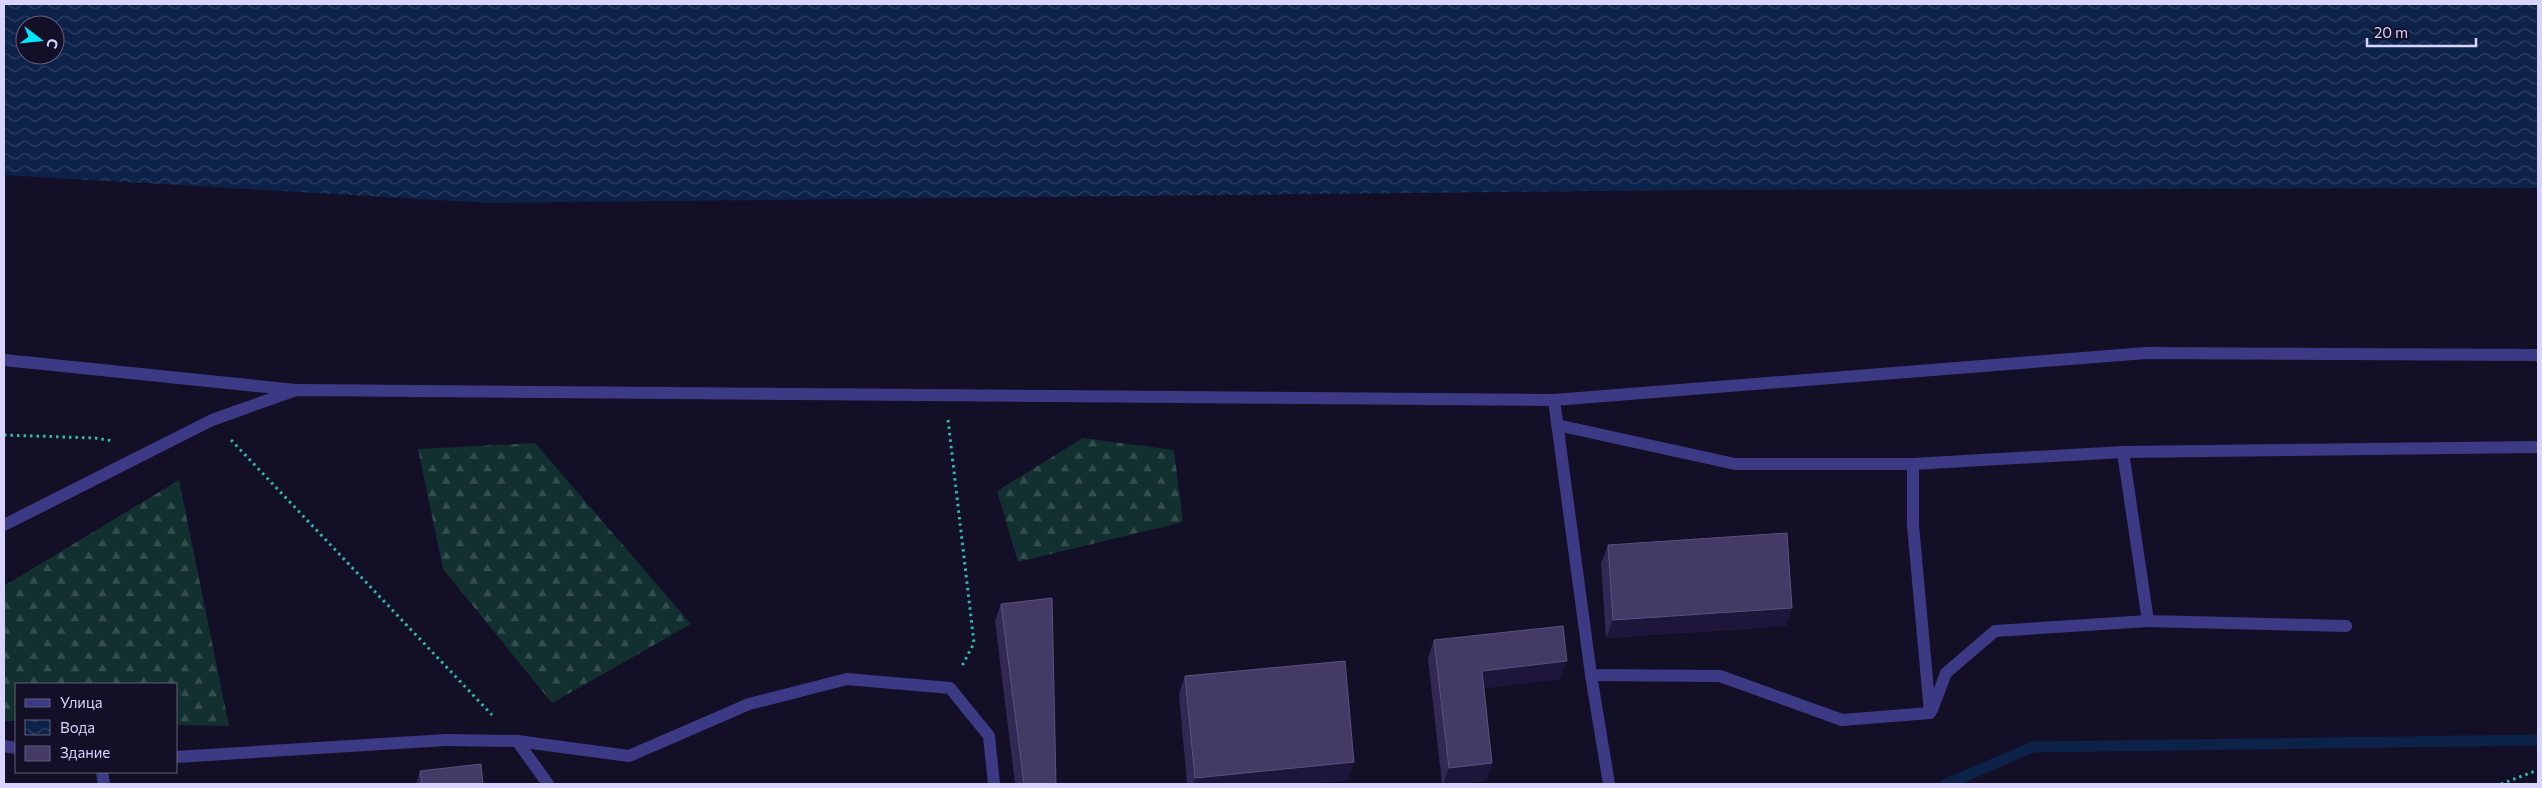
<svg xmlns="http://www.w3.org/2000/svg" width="2542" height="788" viewBox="0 0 2542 788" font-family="Commissioner,sans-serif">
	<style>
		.forest { fill: url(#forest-firs) }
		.water { fill: url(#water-waves); fill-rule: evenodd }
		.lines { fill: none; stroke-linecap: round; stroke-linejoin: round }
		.stream { stroke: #0c2248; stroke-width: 11 }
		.path { stroke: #2fb8b0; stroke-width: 3; stroke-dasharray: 2.5 4; stroke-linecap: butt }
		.service { stroke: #3d3a85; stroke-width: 12 }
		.minor { stroke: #3d3a85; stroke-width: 12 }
		.wall { fill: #312854 }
		.shaded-wall { fill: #1d163a }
		.building { fill: #433a66; stroke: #5a527e }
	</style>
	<defs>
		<pattern id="forest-firs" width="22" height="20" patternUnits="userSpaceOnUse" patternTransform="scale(1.25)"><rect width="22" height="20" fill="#12302f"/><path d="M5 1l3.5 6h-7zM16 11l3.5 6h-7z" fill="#344d4e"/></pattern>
		<pattern id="water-waves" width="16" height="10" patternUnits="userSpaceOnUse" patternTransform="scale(1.25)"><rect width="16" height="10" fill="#0c2248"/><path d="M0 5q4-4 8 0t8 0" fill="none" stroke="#2f4163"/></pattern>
	</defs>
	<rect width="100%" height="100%" fill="#130f26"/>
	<!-- forest -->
	<g class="forest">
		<polygon points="1083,438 1174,450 1183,522 1018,562 997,491"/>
		<polygon points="535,443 691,624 552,703 443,569 418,449"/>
		<polygon points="179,480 229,726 176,725 176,684 16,684 16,721 4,721 4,586"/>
	</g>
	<!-- water -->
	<path class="water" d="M4 4H2538V188L1697 190 490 203 4 175ZM25 25H55V55H25Z"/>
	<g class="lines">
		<!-- stream -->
		<polyline class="stream" points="1946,784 2033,747 2538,740"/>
		<!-- path -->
		<g class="path">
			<polyline points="948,420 974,643 962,666"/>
			<polyline points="4,435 95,438 113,441"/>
			<polyline points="231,440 492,715"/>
			<polyline points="2501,784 2538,770"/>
		</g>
		<!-- service -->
		<g class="service">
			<polyline points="4,360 296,390"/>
			<polyline points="1554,400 1591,675 1720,676 1842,720 1930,713 1913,525 1913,464"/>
			<polyline points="1557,425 1735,464 1913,464 2123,452 2538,447"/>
			<polyline points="2123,452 2148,621 2346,626"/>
			<polyline points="1591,675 1609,784"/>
			<polyline points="1932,710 1946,673 1995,631 2148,621"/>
			<polyline points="4,746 16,748"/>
			<polyline points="176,757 446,740"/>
			<polyline points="102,772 104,784"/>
		</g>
		<!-- minor -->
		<g class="minor">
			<polyline points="4,525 212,420 296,390 1554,400 2146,353 2538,355"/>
			<polyline points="446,740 517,741 548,784"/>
			<polyline points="517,741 629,756 749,704 847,679 950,688 989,736 994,784"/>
		</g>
	</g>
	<!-- wall -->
	<g class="wall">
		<polygon points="1608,545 1792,608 1786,626 1606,638 1601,563"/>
		<polygon points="1001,604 1056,784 1015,784 995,621"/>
		<polygon points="1434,640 1560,679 1484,688 1492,763 1486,781 1458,784 1442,784 1428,658"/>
		<polygon points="1185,676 1348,780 1303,784 1187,784 1179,694"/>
		<polygon points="420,771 483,784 416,784"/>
	</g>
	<!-- shaded-wall -->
	<g class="shaded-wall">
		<polygon points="1792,608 1786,626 1606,638 1613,620"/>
		<polygon points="1567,661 1560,679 1476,689 1482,671"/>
		<polygon points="1354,762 1348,780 1303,784 1193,784 1195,778"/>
		<polygon points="1492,763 1486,781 1458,784 1443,784 1449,768"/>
	</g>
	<!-- building -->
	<g class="building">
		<polygon points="1787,533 1792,608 1613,620 1608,545"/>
		<polygon points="1052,598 1056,784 1024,784 1001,604"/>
		<polygon points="1563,626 1567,661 1482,671 1492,763 1449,768 1434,640"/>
		<polygon points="1345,661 1354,762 1195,778 1185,676"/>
		<polygon points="481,764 483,784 422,784 420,771"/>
	</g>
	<!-- border -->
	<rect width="2542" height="788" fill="none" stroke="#d9d4ff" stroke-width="10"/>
	<!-- legend -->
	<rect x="15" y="683" width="162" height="90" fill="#130f26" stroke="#625e7d"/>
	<rect x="25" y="699" width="25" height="8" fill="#3d3a85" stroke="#625e7d"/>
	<text x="60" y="708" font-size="15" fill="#d9d4ff">Улица</text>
	<rect x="25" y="720" width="25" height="15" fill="url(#water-waves)" stroke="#625e7d"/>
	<text x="60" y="733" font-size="15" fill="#d9d4ff">Вода</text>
	<rect x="25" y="746" width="25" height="15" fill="#433a66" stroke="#625e7d"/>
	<text x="60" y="758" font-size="15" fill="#d9d4ff">Здание</text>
	<!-- north arrow -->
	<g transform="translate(40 40) rotate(106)"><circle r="24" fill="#130f26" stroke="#625e7d"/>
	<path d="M0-4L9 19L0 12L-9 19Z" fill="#00e5ff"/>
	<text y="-8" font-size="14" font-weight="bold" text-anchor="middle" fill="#d9d4ff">С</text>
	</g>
	<!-- scale -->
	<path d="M2367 38v8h109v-8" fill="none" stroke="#d9d4ff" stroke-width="2.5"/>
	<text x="2374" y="38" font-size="15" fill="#d9d4ff" stroke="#130f26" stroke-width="4" paint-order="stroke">20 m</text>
</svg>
